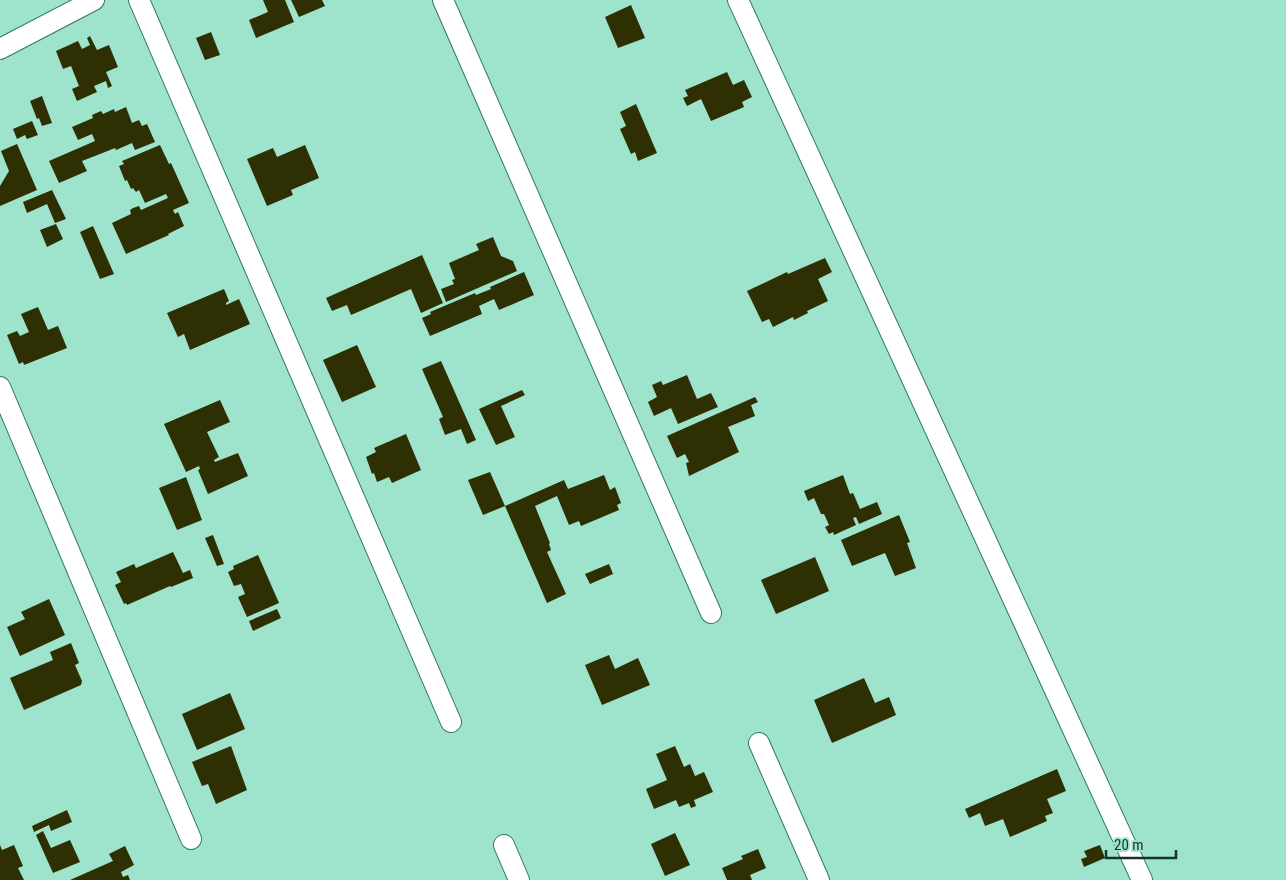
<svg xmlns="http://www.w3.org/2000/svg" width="1286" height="880" viewBox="0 0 1286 880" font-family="'Roboto Condensed',sans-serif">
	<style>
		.building { fill: #2e2f03 }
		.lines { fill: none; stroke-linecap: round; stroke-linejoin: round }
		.street-casing { stroke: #327762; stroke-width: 22 }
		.street { stroke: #fff; stroke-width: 20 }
	</style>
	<rect width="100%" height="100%" fill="#9ee3cb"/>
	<!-- building -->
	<g class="building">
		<polygon points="263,0 285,0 294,22 256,38 249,20 268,12"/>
		<polygon points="291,0 322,0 325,6 299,17"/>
		<polygon points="631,5 645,38 618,48 605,17"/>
		<polygon points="211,32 220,55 205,60 196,38"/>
		<polygon points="90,36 97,50 109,45 118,67 106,72 112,86 108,88 106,81 94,86 97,92 77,101 72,89 79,86 71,66 63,69 56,51 78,41 82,49 90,45 87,38"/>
		<polygon points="727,72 733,85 744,80 752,97 742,102 744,107 711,121 701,99 687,106 683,98 688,96 685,90"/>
		<polygon points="42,96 52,123 42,126 39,118 37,119 30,101"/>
		<polygon points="636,104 657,153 638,161 635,152 631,154 620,129 626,126 620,112"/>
		<polygon points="126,107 132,123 139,120 142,126 147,124 155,142 135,150 132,143 116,150 115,148 100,154 82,161 87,171 59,183 49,161 95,141 92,134 78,140 72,127 93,118 92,115 101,111 103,114 114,109 115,112"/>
		<polygon points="32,121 38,135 27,139 25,135 17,139 13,129"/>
		<polygon points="17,144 37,190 0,206 0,186 9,171 1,151"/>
		<polygon points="160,145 169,164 171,163 189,203 173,210 175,214 178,212 184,226 168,234 169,235 126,254 112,223 131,214 130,210 133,208 139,206 141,210 168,198 166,194 145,203 139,190 136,192 133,188 131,189 127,180 125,181 119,166 124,164 122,161"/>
		<polygon points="305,145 319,178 291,190 293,195 267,206 247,159 273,148 277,157"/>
		<polygon points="52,190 66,219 55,223 47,204 27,213 23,202"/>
		<polygon points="56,224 63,239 47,247 40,230"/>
		<polygon points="93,226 114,274 100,279 80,232"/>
		<polygon points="493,237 501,256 513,261 517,271 446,302 441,289 454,284 452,280 455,279 449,263 479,250 476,244"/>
		<polygon points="422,255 443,303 421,313 411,289 351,315 347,305 332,311 326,298"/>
		<polygon points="825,258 832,272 818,279 828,301 807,311 808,313 794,320 793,317 773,327 769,319 762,322 747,291 787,272 788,274"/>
		<polygon points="524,272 534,295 499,310 494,299 479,306 482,314 430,336 422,318 431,314 430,312 475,293 476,295 491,289 490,287"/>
		<polygon points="224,289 229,301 226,303 226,305 239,299 250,324 190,350 184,334 178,337 167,313"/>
		<polygon points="38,307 48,330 58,326 67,348 24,365 23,362 19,364 7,335 17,331 20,336 29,332 21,314"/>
		<polygon points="357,345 376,387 342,402 323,360"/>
		<polygon points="441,361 476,440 467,444 461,429 445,435 439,419 443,417 422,369"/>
		<polygon points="687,375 697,399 711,393 718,407 678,424 671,408 654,416 648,402 657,397 652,385 661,381 663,385"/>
		<polygon points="522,390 525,395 501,406 515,437 496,445 479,409"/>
		<polygon points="755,397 758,402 751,405 755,416 728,427 739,452 689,476 686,463 689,462 685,454 677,458 667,436"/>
		<polygon points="220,400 230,422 207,432 219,457 214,460 215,462 238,453 248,476 208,494 198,470 200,469 199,466 186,472 164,424"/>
		<polygon points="406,434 421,470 392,483 389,477 377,482 374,473 372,474 366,457 376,452 374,448"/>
		<polygon points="490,472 505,506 564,480 568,489 604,475 610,490 615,487 621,503 617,505 619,510 581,526 579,521 569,525 557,496 535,506 550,543 549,544 551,550 547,552 566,594 547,603 505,506 483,515 468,480"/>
		<polygon points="843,475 850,494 853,493 860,509 877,502 882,514 859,524 856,517 853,518 856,525 834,535 833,532 829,534 825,527 829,525 824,514 821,514 814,498 808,501 804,491"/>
		<polygon points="186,477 202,520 177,530 159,488"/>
		<polygon points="899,515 910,542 907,543 916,568 895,576 885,553 852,566 841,540"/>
		<polygon points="213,535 224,564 217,566 205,538"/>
		<polygon points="173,552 183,573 190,570 193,578 171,587 170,586 127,605 126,603 124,604 115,585 121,582 116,572 134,564 136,568"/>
		<polygon points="258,555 279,603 247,617 238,597 245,594 241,584 234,586 228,572 234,569 233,566"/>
		<polygon points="815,557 829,591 776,614 761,580"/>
		<polygon points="609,564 613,574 590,584 585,574"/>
		<polygon points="49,599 65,635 20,656 7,627 25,619 21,612"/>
		<polygon points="277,609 281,618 253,631 249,621"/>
		<polygon points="71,643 79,663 75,665 82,681 81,685 24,710 10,678 53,660 50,652"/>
		<polygon points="609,655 615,669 638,658 650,685 602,705 585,665"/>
		<polygon points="864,678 875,703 889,697 896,715 832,743 814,700"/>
		<polygon points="230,693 245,729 197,750 182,714"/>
		<polygon points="231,746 247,790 216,804 208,784 202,786 192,762"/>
		<polygon points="675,746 684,767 690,764 695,776 704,772 713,792 694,800 696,806 691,808 689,803 679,807 676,800 654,809 646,789 667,780 656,754"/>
		<polygon points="1057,769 1066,791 1047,799 1053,813 1045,816 1047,821 1010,837 1003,819 985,826 980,813 969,818 965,809"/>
		<polygon points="67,810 72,822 51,831 49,825 34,832 32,826"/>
		<polygon points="43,831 51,848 70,840 80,862 53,873 36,835"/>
		<polygon points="675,833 690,865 665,876 651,844"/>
		<polygon points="0,845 2,850 14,845 23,866 18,868 24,880 0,880"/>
		<polygon points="1100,845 1105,858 1084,867 1081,859 1087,857 1084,851"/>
		<polygon points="125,846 134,865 121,872 123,877 128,875 130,880 70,880 113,861 109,854"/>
		<polygon points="758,849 766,868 750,875 752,880 727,880 722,868 743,859 741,856"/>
	</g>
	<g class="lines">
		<defs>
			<g id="street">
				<polyline points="139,0 451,722"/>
				<polyline points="443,0 711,613"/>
				<polyline points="738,0 1142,880"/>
				<polyline points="0,49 94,0"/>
				<polyline points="0,387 191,839"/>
				<polyline points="759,743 819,880"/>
				<polyline points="504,845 519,880"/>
			</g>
		</defs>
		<!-- street casing -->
		<use href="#street" class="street-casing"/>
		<!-- street -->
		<use href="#street" class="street"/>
	</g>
	<!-- scale -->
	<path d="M1106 850v8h70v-8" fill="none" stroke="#17342b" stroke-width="2.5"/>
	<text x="1114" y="850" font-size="15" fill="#17342b" stroke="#9ee3cb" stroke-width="4" paint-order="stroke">20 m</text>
</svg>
